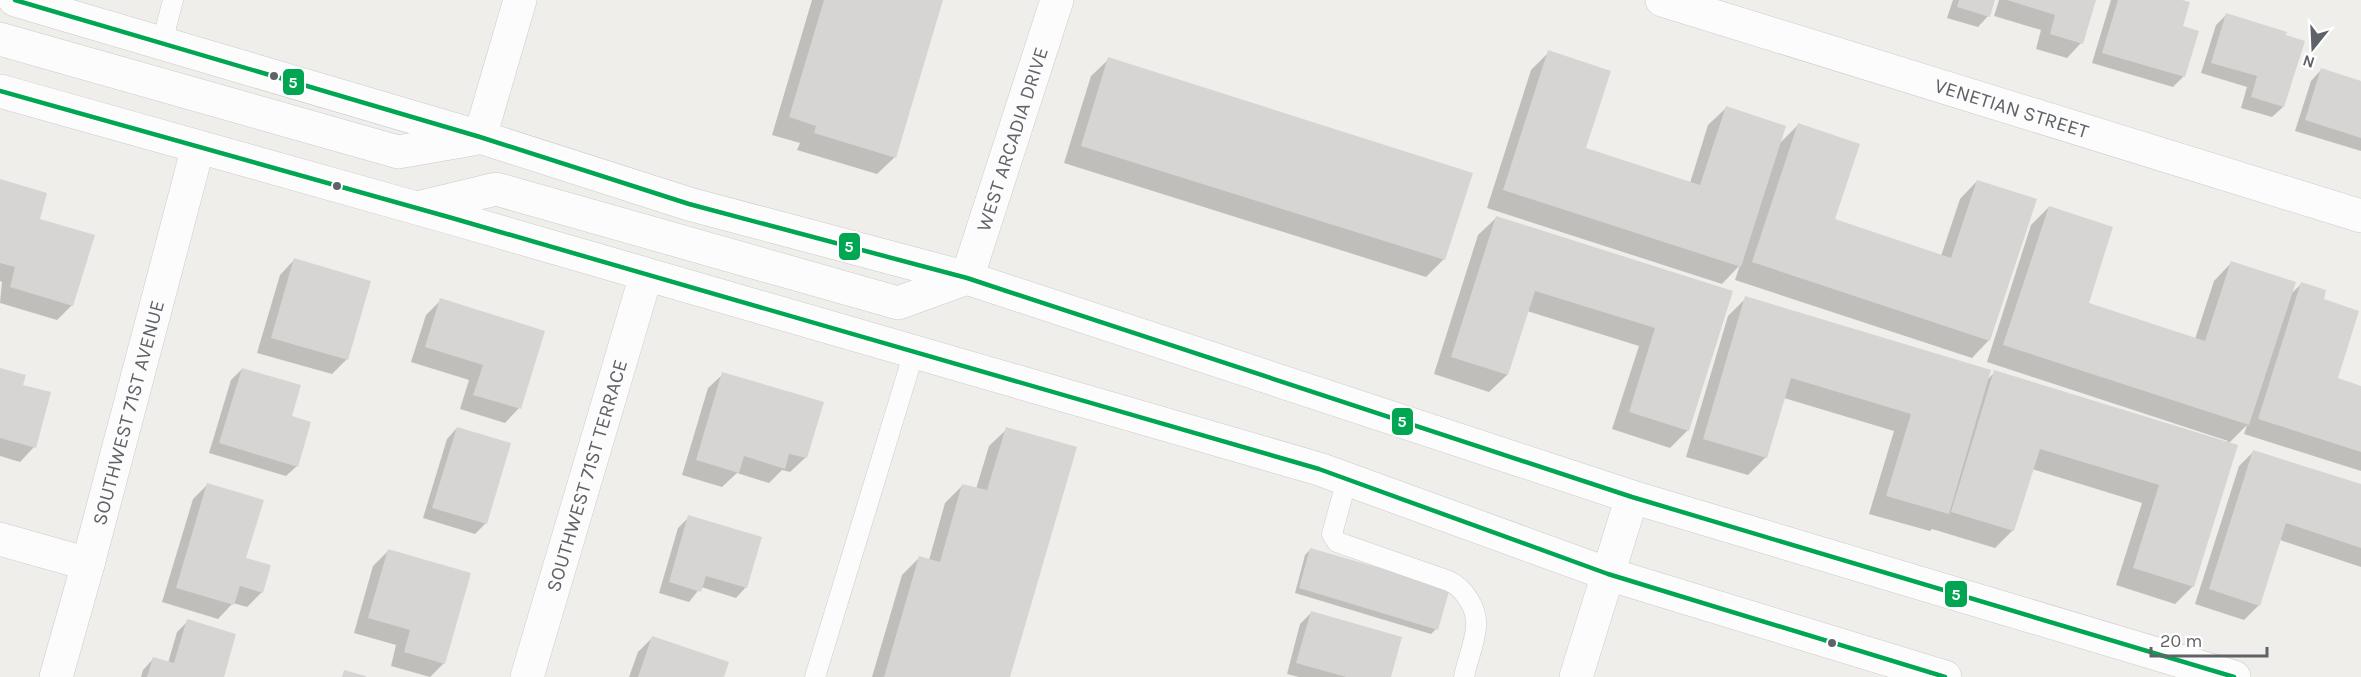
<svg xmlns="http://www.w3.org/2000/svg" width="2361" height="677" viewBox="0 0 2361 677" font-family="Karla,sans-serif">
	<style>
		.shadow { fill: #0003 }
		.building { fill: #d6d5d3 }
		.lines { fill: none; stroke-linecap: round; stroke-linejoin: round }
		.service-casing { stroke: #cbcccc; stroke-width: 21 }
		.minor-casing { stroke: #cbcccc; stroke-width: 34 }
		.tertiary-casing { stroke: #cbcccc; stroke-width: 34 }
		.secondary-casing { stroke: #cacacb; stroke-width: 34 }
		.service { stroke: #fdfcfc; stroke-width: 20 }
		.minor { stroke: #fdfcfc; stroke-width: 33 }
		.tertiary { stroke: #fdfcfc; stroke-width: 33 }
		.secondary { stroke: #fdfcfc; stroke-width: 33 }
		.bus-1-casing { stroke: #fff; stroke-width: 9 }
		.bus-1 { stroke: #00a651; stroke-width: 4.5 }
		.bus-dot { fill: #5f6368; stroke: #fff; stroke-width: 2 }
		.labels { text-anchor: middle; stroke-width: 4.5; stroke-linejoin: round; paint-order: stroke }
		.street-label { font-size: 20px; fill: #5f6368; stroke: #fff }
		.line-badge { stroke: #fff; stroke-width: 2 }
		.badge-label { font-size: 16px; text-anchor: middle; font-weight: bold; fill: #fff }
	</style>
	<rect width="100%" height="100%" fill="#efeeea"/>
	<!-- shadow -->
	<g class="shadow">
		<polygon points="812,0 942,0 895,157 877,174 797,150 800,143 772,135"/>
		<polygon points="1953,0 1993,0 1988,16 1978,27 1947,18"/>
		<polygon points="1999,0 2094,0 2081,43 2067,58 2036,49 2041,30 1994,16"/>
		<polygon points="2111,0 2177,0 2181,27 2184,76 2173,87 2092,63"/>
		<polygon points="2226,15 2283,107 2272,117 2241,108 2247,87 2201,73 2216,25"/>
		<polygon points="1549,52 1584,149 1690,183 1708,125 1726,108 1778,145 1798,125 1833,220 1941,256 1960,199 1977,181 1989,340 1972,358 1735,280 1740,265 1722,284 1487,208 1531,70"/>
		<polygon points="1109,59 1444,259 1426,277 1064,163 1091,76"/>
		<polygon points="2321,70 2361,82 2361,151 2295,131 2311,81"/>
		<polygon points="0,181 38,220 72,305 57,320 0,303 2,282 0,281"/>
		<polygon points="2049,207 2087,304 2195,339 2214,281 2231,263 2290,295 2301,284 2322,300 2336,379 2361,387 2361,471 2244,434 2247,425 2228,444 2193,586 2175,604 2116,585 2142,503 2032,469 2013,530 1995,548 1932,529 1930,531 1869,514 1894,431 1784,398 1766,457 1748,475 1686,457 1728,316 1746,298 1987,380 1995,372 2227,443 2228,441 1987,362 2031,225"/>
		<polygon points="1496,218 1732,292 1688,430 1670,448 1612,429 1639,346 1527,311 1507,375 1489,392 1434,374 1478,235"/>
		<polygon points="294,260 369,282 346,360 332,374 257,353 280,275"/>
		<polygon points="441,300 519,408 505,423 460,409 469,380 411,362 426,315"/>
		<polygon points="0,369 22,386 34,447 20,462 0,456"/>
		<polygon points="242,369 290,417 297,466 286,476 209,453 231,380"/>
		<polygon points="723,374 822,403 805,458 790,472 782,470 769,483 737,473 722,487 682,475 708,388"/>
		<polygon points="457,428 486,523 475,534 423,518 447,439"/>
		<polygon points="1007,429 1008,677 872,677 902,575 919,558 929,560 945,503 963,485 976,489 989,446"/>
		<polygon points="2254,451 2361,486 2361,567 2280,540 2259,605 2244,620 2195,604 2239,466"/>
		<polygon points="208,484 262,592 247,607 233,603 218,619 162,602 193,499"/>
		<polygon points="689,517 746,587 736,598 701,587 689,602 659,593 678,528"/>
		<polygon points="1310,550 1436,629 1431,634 1295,593 1305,555"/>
		<polygon points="388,551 444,663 430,677 391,666 396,645 354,633 373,566"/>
		<polygon points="1311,613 1389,677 1299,677 1287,674 1300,624"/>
		<polygon points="188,621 222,677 141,677 143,670 153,659 168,663 177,632"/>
		<polygon points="653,637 722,677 629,677 638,652"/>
	</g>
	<!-- building -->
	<g class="building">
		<polygon points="824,0 943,0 896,158 814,133 816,126 789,117"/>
		<polygon points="1959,0 1995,0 1990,17 1957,7"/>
		<polygon points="2007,0 2096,0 2083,44 2050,34 2055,15"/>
		<polygon points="2118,0 2182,0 2190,2 2183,26 2199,31 2185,77 2102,53"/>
		<polygon points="2226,13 2287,32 2286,35 2305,41 2284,107 2251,97 2257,76 2211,63"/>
		<polygon points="1548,50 1611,71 1586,148 1700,185 1726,106 1786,126 1741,267 1503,190"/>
		<polygon points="1108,57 1473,173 1445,260 1081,146"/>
		<polygon points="2321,68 2361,81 2361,138 2305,120"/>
		<polygon points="1798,123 1860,144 1835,219 1951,258 1977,180 2037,199 1990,341 1752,262"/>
		<polygon points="0,179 47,193 40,219 95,235 73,306 10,287 15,267 0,263"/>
		<polygon points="2049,206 2113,227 2089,303 2205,341 2231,261 2296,282 2249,425 2003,345"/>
		<polygon points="1496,216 1733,291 1689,431 1629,412 1655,328 1535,291 1508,375 1451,357"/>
		<polygon points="294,258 371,281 348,360 271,338"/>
		<polygon points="2301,282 2326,290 2324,299 2359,311 2338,378 2361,386 2361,452 2258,419"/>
		<polygon points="1745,296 1991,370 1949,514 1886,496 1911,414 1791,378 1767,458 1703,439"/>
		<polygon points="440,298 545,331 521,409 473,395 483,365 425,347"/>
		<polygon points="0,368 26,375 23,385 51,392 36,448 0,438"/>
		<polygon points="242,368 301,385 292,416 311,422 298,467 219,443"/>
		<polygon points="1994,370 2238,445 2194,587 2133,568 2159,485 2040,449 2014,531 1951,512"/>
		<polygon points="722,372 824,402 807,458 789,454 785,469 744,456 739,473 696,460"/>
		<polygon points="457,427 511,443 487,524 432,508"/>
		<polygon points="1006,427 1077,447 1010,677 884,677 919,556 940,562 962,484 987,490"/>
		<polygon points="2253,450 2361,484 2361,548 2286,523 2260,606 2209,589"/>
		<polygon points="207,483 264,500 246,558 271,565 263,593 240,586 234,605 176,588"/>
		<polygon points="688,515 762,537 747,588 706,576 701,592 669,582"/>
		<polygon points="1310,548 1450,588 1438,630 1299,588"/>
		<polygon points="388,549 471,573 445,664 404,652 410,630 368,618"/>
		<polygon points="1311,611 1402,637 1391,677 1346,677 1296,663"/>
		<polygon points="187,619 236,634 224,677 147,677 153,657 174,663"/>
		<polygon points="652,636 729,662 724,677 638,677"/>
		<polygon points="344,670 366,676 366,677 342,677"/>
	</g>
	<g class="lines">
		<defs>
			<g id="service">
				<polyline points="162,43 173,0"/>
				<path d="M1347 479 1332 534 1337 542 1449 581C1464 588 1478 609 1476 627 1475 643 1467 661 1464 677"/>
				<polyline points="815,677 914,352"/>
			</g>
			<g id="minor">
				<path id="s1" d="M1662 0 2361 216"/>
				<polyline points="480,137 520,0"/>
				<path id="s2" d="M967 278 1057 0"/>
				<polyline points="0,539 88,564"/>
				<path id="s3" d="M56 677 88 564 198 147"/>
				<path id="s4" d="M527 677 646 275"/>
			</g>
			<polyline id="tertiary" points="1576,677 1632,497"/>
			<g id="secondary">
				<polyline points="15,0 480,137 689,204 967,278 1632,497 2234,677"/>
				<polyline points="0,39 398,152 473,139"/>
				<polyline points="0,91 452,218 1319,469 1608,574 1945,677"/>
				<polyline points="421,207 496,189 898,303 967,278"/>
			</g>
		</defs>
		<!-- service casing -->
		<use href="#service" class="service-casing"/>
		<!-- minor casing -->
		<use href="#minor" class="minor-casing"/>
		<!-- tertiary casing -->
		<use href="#tertiary" class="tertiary-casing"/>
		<!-- secondary casing -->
		<use href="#secondary" class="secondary-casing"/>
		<!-- service -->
		<use href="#service" class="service"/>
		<!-- minor -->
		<use href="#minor" class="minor"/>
		<!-- tertiary -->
		<use href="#tertiary" class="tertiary"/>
		<!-- secondary -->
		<use href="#secondary" class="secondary"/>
		<defs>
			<g id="bus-1">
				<polyline points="15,0 480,137 689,204 967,278 1632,497 2234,677"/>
				<polyline points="0,91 452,218 1319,469 1608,574 1945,677"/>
			</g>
		</defs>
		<!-- bus-1 casing -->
		<use href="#bus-1" class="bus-1-casing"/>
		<!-- bus-1 -->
		<use href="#bus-1" class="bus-1"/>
	</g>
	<!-- markers -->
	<g class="bus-dot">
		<circle cx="274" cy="76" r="5"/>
		<circle cx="337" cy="186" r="5"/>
		<circle cx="1832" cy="643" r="5"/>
	</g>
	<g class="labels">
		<!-- street labels -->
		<g class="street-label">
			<text dy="7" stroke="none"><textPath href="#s1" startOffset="366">VENETIAN STREET</textPath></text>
			<text dy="7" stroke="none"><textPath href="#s2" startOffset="146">WEST ARCADIA DRIVE</textPath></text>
			<text dy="7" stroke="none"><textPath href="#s3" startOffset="274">SOUTHWEST 71ST AVENUE</textPath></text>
			<text dy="7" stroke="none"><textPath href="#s4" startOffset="210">SOUTHWEST 71ST TERRACE</textPath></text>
		</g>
	</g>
	<g class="line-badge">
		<rect x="282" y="68" width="23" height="28" rx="6" fill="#00a651"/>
		<rect x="838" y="232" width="23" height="29" rx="6" fill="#00a651"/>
		<rect x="1391" y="407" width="23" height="29" rx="6" fill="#00a651"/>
		<rect x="1944" y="580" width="24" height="28" rx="6" fill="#00a651"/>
	</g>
	<g class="badge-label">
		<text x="293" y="88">5</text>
		<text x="849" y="252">5</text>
		<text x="1402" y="427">5</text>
		<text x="1956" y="600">5</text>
	</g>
	<!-- north arrow -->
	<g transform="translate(2313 48) rotate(198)" stroke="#ffffff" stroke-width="4.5" paint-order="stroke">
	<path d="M0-4.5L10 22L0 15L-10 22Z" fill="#5f6368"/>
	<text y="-9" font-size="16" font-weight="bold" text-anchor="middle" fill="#5f6368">N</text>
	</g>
	<!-- scale -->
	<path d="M2151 647v9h116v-9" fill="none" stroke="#5f6368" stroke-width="3"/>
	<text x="2160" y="647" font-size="18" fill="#5f6368" stroke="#ffffff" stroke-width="4.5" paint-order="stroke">20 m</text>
</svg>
